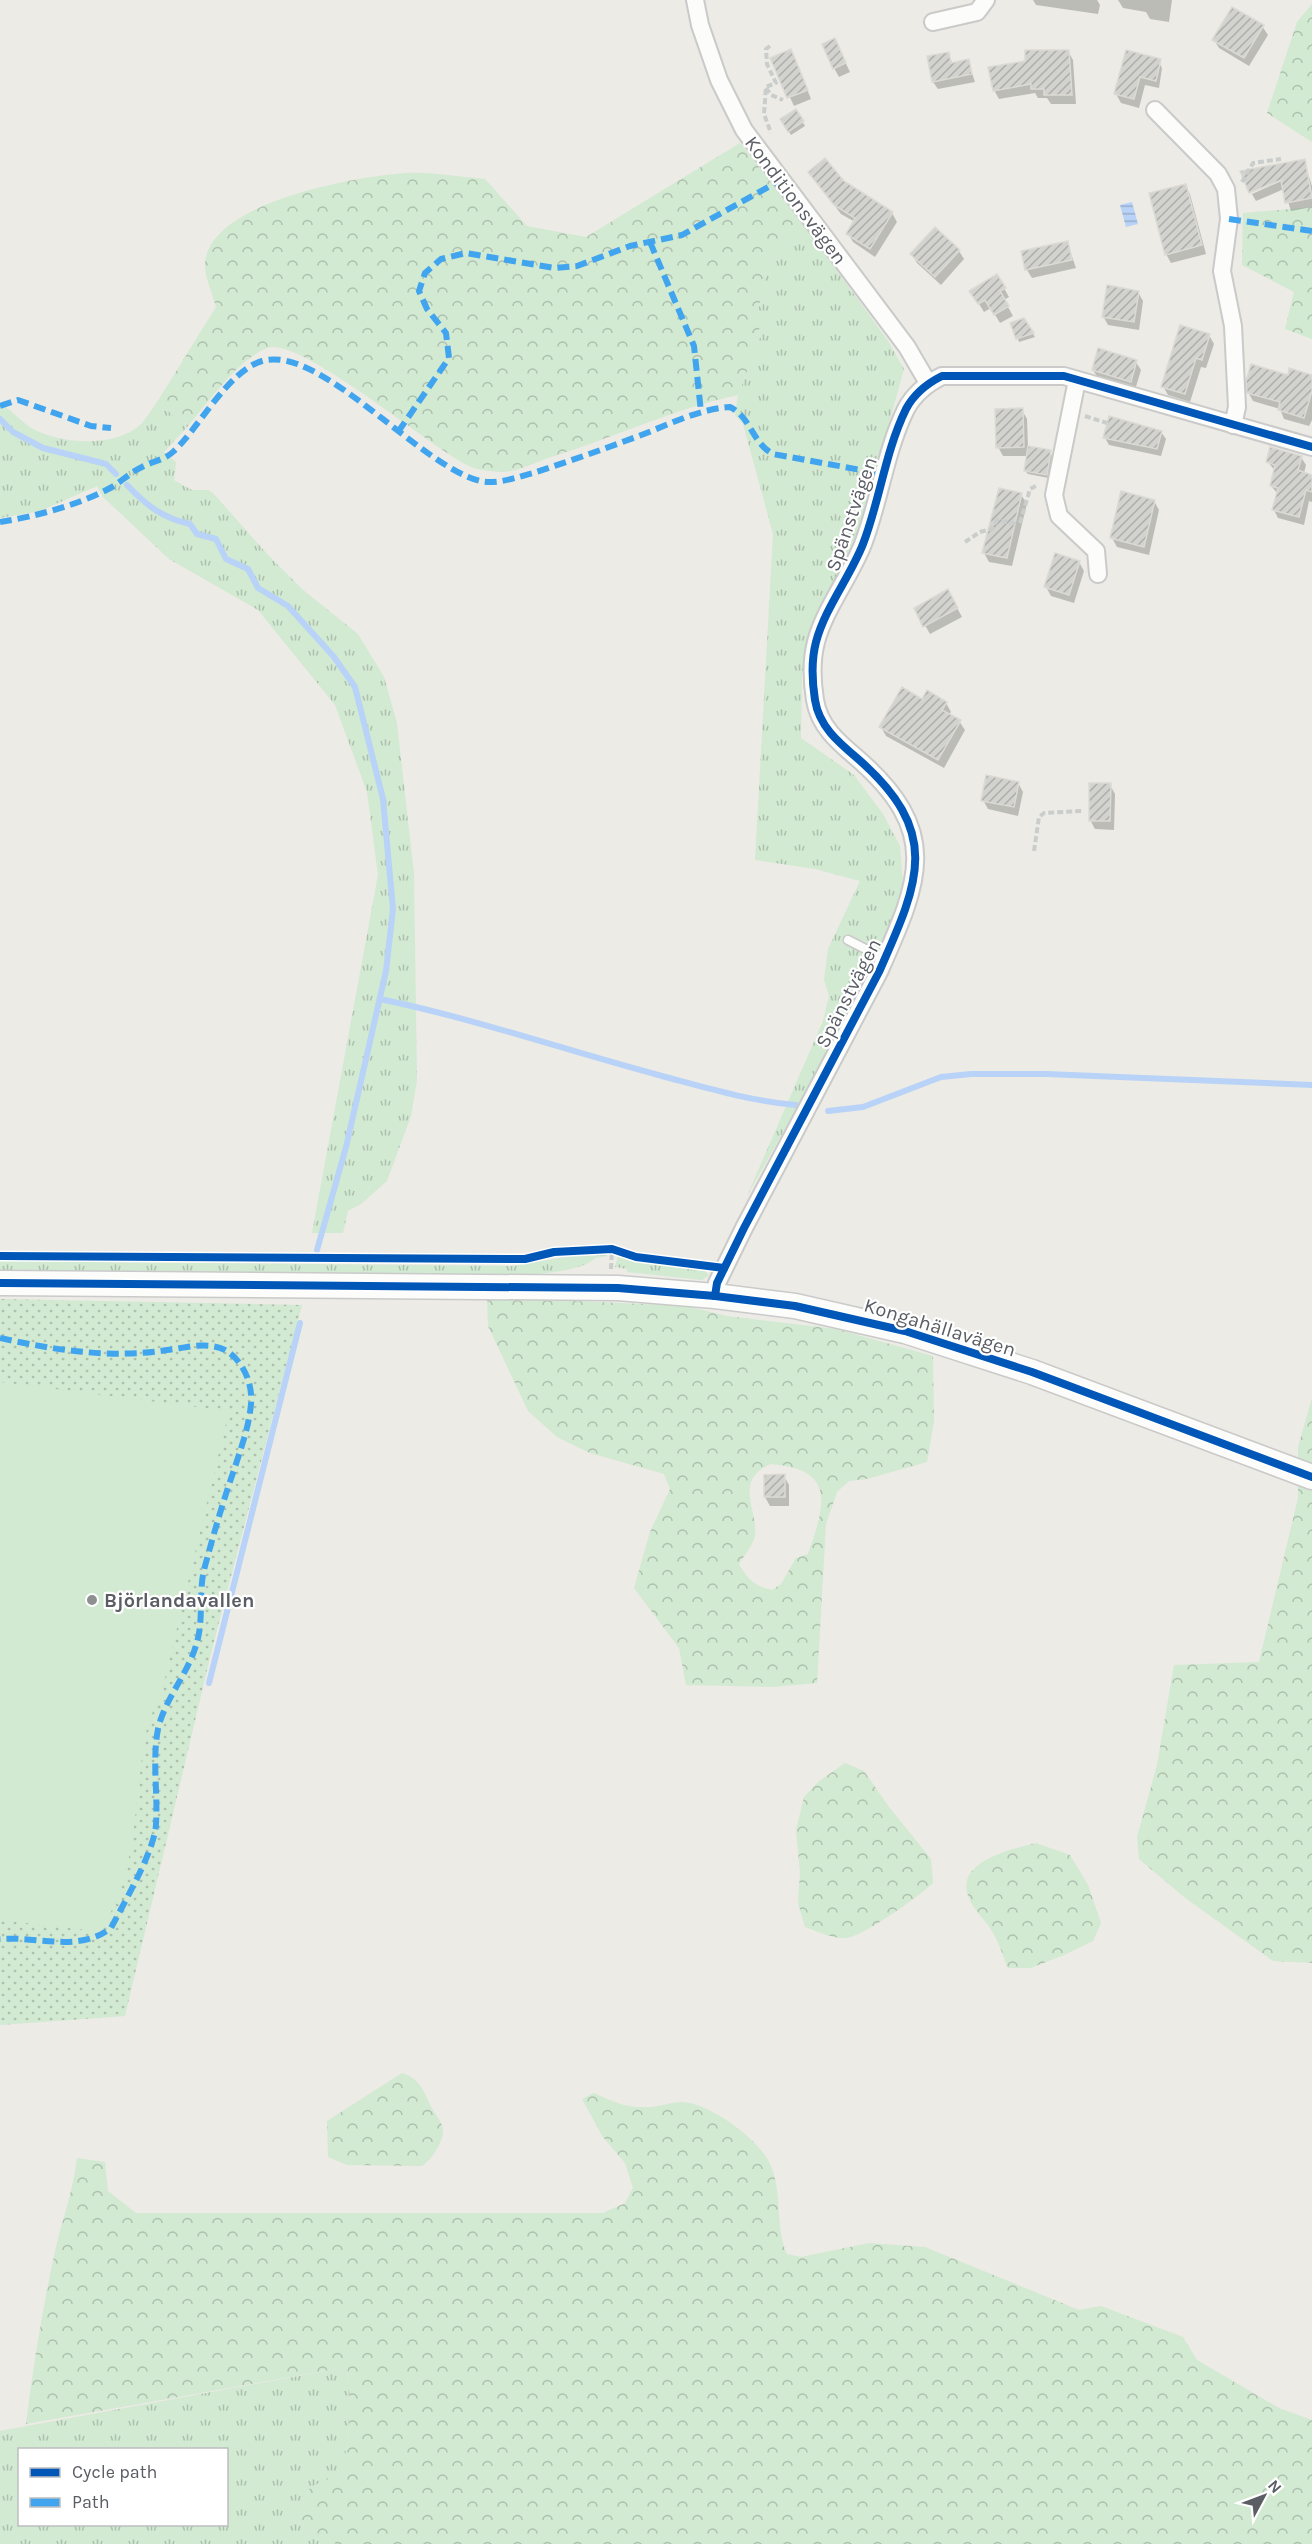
<svg xmlns="http://www.w3.org/2000/svg" width="1312" height="2544" viewBox="0 0 1312 2544" font-family="Karla,sans-serif">
	<style>
		.grass { fill: url(#grass-tufts); fill-rule: evenodd }
		.forest { fill: url(#forest-crowns); fill-rule: evenodd }
		.park { fill: url(#park-dots) }
		.garden { fill: #d2e9d2 }
		.water { fill: url(#water-rules) }
		.shadow { fill: #0003 }
		.lines { fill: none; stroke-linecap: round; stroke-linejoin: round }
		.stream { stroke: #b8d3f7; stroke-width: 6 }
		.building { fill: url(#building-hatch); stroke: #dcdad4; stroke-width: 1.5 }
		.lane-casing { stroke: #c9cac9; stroke-width: 11 }
		.street-casing { stroke: #c9cac9; stroke-width: 20 }
		.secondary-casing { stroke: #cacaca; stroke-width: 27 }
		.path { stroke: #c9cecc; stroke-width: 4; stroke-dasharray: 6 3; stroke-linecap: butt }
		.lane { stroke: #fcfcfb; stroke-width: 8 }
		.street { stroke: #fcfcfb; stroke-width: 16 }
		.secondary { stroke: #fcfcfb; stroke-width: 24 }
		.quiet { stroke: #40a5ee; stroke-width: 6; stroke-dasharray: 12 6; stroke-linecap: butt }
		.cycleway-casing { stroke: #fff; stroke-width: 11 }
		.cycleway { stroke: #0057b8; stroke-width: 8 }
		.poi-dot { fill: #8d8f91; stroke: #fff; stroke-width: 2 }
		.labels { text-anchor: middle; stroke-width: 4.5; stroke-linejoin: round; paint-order: stroke }
		.street-label { font-size: 20px; fill: #5a5d64; stroke: #fff }
		.poi-label { font-size: 20px; font-weight: bold; fill: #5a5d64; stroke: #fff; text-anchor: start }
	</style>
	<defs>
		<pattern id="grass-tufts" width="24" height="20" patternUnits="userSpaceOnUse" patternTransform="scale(1.5)"><rect width="24" height="20" fill="#d2e9d2"/><path d="M3 7l-1-3M5 7V3M7 7l1-3M15 17l-1-3M17 17v-4M19 17l1-3" fill="none" stroke="#adc0ae"/></pattern>
		<pattern id="forest-crowns" width="20" height="18" patternUnits="userSpaceOnUse" patternTransform="scale(1.5)"><rect width="20" height="18" fill="#d2e9d2"/><path d="M2 6a3 3 0 1 1 6 0M12 15a3 3 0 1 1 6 0" fill="none" stroke="#adc0ae"/></pattern>
		<pattern id="park-dots" width="8" height="8" patternUnits="userSpaceOnUse" patternTransform="scale(1.5)"><rect width="8" height="8" fill="#d2e9d2"/><path d="M2 2h.1M6 6h.1" fill="none" stroke="#adc0ae" stroke-width="1.8" stroke-linecap="round"/></pattern>
		<pattern id="water-rules" width="6" height="5" patternUnits="userSpaceOnUse" patternTransform="scale(1.5)"><rect width="6" height="5" fill="#b8d3f7"/><path d="M0 2.5h6" fill="none" stroke="#99aecc"/></pattern>
		<pattern id="building-hatch" width="6" height="6" patternUnits="userSpaceOnUse" patternTransform="scale(1.5)"><rect width="6" height="6" fill="#d2d2ce"/><path d="M-1 1l2-2M0 6l6-6M5 7l2-2" fill="none" stroke="#adaeab"/></pattern>
	</defs>
	<rect width="100%" height="100%" fill="#ecebe5"/>
	<!-- grass -->
	<g class="grass">
		<polygon points="799,218 888,341 904,369 861,525 819,614 809,642 802,675 801,738 854,775 883,814 900,846 903,885 889,926 850,1014 747,1196 823,1021 829,996 824,980 828,949 860,881 815,869 755,860 773,534 743,424 735,415 738,395 760,337 758,313 767,264"/>
		<path d="M159 399 172 415 189 425 164 452 176 462 174 480 192 490H208L213 493 269 556 303 590 358 634 384 677 397 723 414 874 417 1080 411 1116 387 1181 361 1204 348 1211 343 1233H312L378 875 367 792 335 705 258 610 169 559 103 497 97 486 40 511 0 518V403C12 410 21 422 33 429 62 444 114 448 140 425 147 418 153 407 159 399Z"/>
		<path d="M596 1252 609 1256 595 1258C586 1270 539 1274 523 1276L0 1272V1261L512 1266Z"/>
		<polygon points="618,1256 660,1265 705,1271 709,1275 702,1280 627,1272 627,1269 615,1267"/>
		<path d="M347 2367 351 2406 344 2468 309 2489 293 2519 336 2544H0V2431ZM20 2450H226V2524H20Z"/>
	</g>
	<!-- forest -->
	<g class="forest">
		<polygon points="1312,4 1312,142 1267,113 1297,22"/>
		<path d="M740 143 799 218 767 264 758 313 760 337 738 395C675 408 611 439 548 458 534 463 514 473 500 472 491 471 477 470 469 466 432 449 299 335 267 348 239 359 208 402 189 425L172 415 159 399 216 307C213 295 204 276 205 263 210 201 359 176 407 173 432 172 459 177 485 179L527 226 586 237Z"/>
		<polygon points="1312,207 1312,339 1285,329 1294,292 1242,265 1243,213"/>
		<path d="M487 1297 687 1306 727 1316 836 1329 933 1356 934 1421 927 1462 867 1479 849 1481 837 1492 826 1524 817 1683 772 1687 686 1685 679 1648 634 1588 650 1532 670 1489 664 1474 590 1453 557 1437 528 1411 488 1326ZM770 1464C837 1469 825 1505 808 1554L796 1558 781 1584 772 1590C755 1586 748 1580 739 1564 744 1556 754 1544 755 1535 758 1509 733 1482 770 1464Z"/>
		<polygon points="1312,1398 1312,1963 1273,1961 1184,1897 1139,1859 1137,1837 1157,1765 1174,1665 1259,1662 1298,1498 1298,1447"/>
		<path d="M845 1763 864 1771 889 1807 931 1859 933 1883C918 1897 864 1936 846 1938 832 1939 817 1931 805 1927L798 1903 800 1873 796 1830 804 1797 818 1782Z"/>
		<path d="M1036 1843 1070 1855 1088 1885 1101 1923 1093 1941 1064 1955 1031 1968H1008C1003 1956 999 1943 993 1933 987 1921 974 1911 969 1898 953 1861 1013 1849 1036 1843Z"/>
		<path d="M402 2073C422 2079 424 2094 433 2110 437 2117 443 2123 443 2131 443 2143 431 2160 422 2166L347 2165 328 2157 327 2121Z"/>
		<path d="M594 2093C613 2102 629 2109 651 2107 661 2106 672 2102 683 2102 710 2104 754 2136 768 2160 784 2189 774 2226 787 2254L801 2257 869 2243 925 2247 1079 2310 1101 2306 1183 2337 1197 2360 1279 2408 1312 2420V2544H336L293 2519 309 2489 344 2468 351 2406 347 2367 26 2424C33 2367 42 2312 54 2256 61 2222 73 2193 77 2158L105 2162 108 2191 136 2213H603L625 2203 633 2188 625 2163 603 2137 582 2099Z"/>
	</g>
	<!-- park -->
	<polygon class="park" points="0,1299 302,1305 212,1649 125,2016 0,2025"/>
	<!-- garden -->
	<path class="garden" d="M0 1382 229 1411 161 1695C157 1704 151 1714 148 1725 134 1777 139 1898 95 1931L0 1920Z"/>
	<!-- water -->
	<polygon class="water" points="1132,202 1138,224 1126,227 1120,205"/>
	<!-- shadow -->
	<g class="shadow">
		<polygon points="1033,0 1097,0 1100,5 1098,14 1036,5"/>
		<polygon points="1118,0 1172,0 1169,22 1150,19 1146,12 1123,8"/>
		<polygon points="1262,26 1268,35 1249,66 1219,48 1214,40"/>
		<polygon points="839,49 850,72 839,77 834,68"/>
		<polygon points="1068,51 1073,60 1076,104 1051,104 1047,98 1038,98 1035,93 999,99 994,90 1027,62"/>
		<polygon points="948,54 953,64 968,61 975,82 938,89 933,82 929,58"/>
		<polygon points="772,58 795,59 811,99 794,106"/>
		<polygon points="1157,59 1162,68 1159,88 1145,85 1139,108 1121,103 1116,94"/>
		<polygon points="796,111 805,126 791,135 782,120"/>
		<polygon points="1304,161 1312,186 1312,207 1291,211 1284,189 1256,201 1252,194 1288,178 1287,176"/>
		<polygon points="810,173 843,182 892,213 897,222 875,257 853,242 848,234 855,222 841,214"/>
		<polygon points="1185,186 1190,194 1206,254 1171,263 1166,254"/>
		<polygon points="1067,242 1076,268 1032,278 1027,270"/>
		<polygon points="959,251 964,259 941,285 917,263 912,254"/>
		<polygon points="997,276 1009,297 1004,300 1013,316 1000,323 991,308 984,312 971,291"/>
		<polygon points="1138,292 1143,301 1139,330 1108,325 1103,316"/>
		<polygon points="1024,319 1035,337 1019,342 1012,324"/>
		<polygon points="1209,335 1214,344 1206,368 1201,367 1190,402 1168,395 1163,386"/>
		<polygon points="1136,362 1141,370 1135,390 1098,378 1093,370"/>
		<polygon points="1289,377 1312,377 1312,420 1309,426 1284,419 1280,409 1253,401 1248,392"/>
		<polygon points="1022,410 1027,419 1028,448 1050,452 1052,456 1049,478 1028,474 1025,471 1028,456 1003,456 998,447"/>
		<polygon points="1161,432 1166,439 1161,456 1109,445 1105,438"/>
		<polygon points="1301,457 1306,465 1304,473 1312,476 1312,502 1309,501 1304,525 1278,518 1274,510 1278,494 1271,486 1275,471 1268,462"/>
		<polygon points="1021,495 1027,503 1012,566 989,562 984,553"/>
		<polygon points="1154,501 1159,510 1149,555 1117,547 1112,538"/>
		<polygon points="1079,562 1084,571 1074,603 1051,596 1046,587"/>
		<polygon points="948,591 962,617 930,634 916,609"/>
		<polygon points="946,703 951,712 949,715 959,721 965,730 944,768 886,736 881,727"/>
		<polygon points="1018,783 1023,792 1018,816 988,809 983,800"/>
		<polygon points="1110,785 1115,794 1114,830 1095,829 1090,820"/>
		<polygon points="784,1476 789,1485 789,1506 770,1506 765,1497"/>
	</g>
	<g class="lines">
		<!-- stream -->
		<g class="stream">
			<polyline points="0,419 13,432 43,448 106,464 116,474"/>
			<path d="M127 485C146 505 162 518 190 524L197 534 216 539 226 559 248 569 258 588 288 606 334 657 355 687 383 799 393 909 386 971 346 1147 317 1250"/>
			<path d="M380 999C476 1019 568 1051 662 1076 707 1088 750 1101 796 1105"/>
			<polyline points="828,1111 863,1107 941,1077 971,1074 1046,1074 1312,1085"/>
			<polyline points="209,1683 300,1323"/>
		</g>
	</g>
	<!-- building -->
	<g class="building">
		<polygon points="1232,7 1264,25 1244,58 1212,40"/>
		<polygon points="835,38 846,63 833,69 822,44"/>
		<polygon points="791,49 808,90 787,98 770,58"/>
		<polygon points="1025,50 1069,50 1072,95 1044,95 1044,89 1031,89 1031,84 993,91 988,67 1025,61"/>
		<polygon points="1126,50 1161,59 1156,81 1140,77 1134,99 1114,94"/>
		<polygon points="949,52 951,63 969,59 972,74 932,82 927,56"/>
		<polygon points="796,109 804,121 788,132 780,119"/>
		<polygon points="825,158 844,181 893,212 870,249 846,234 855,218 834,205 808,172"/>
		<polygon points="1305,159 1312,198 1285,203 1281,180 1249,193 1240,171"/>
		<polygon points="1186,184 1202,245 1165,255 1149,193"/>
		<polygon points="935,227 960,250 935,277 910,254"/>
		<polygon points="1068,241 1072,260 1025,270 1021,251"/>
		<polygon points="997,274 1006,288 1000,291 1009,306 994,315 985,300 978,304 969,291"/>
		<polygon points="1107,285 1139,291 1134,322 1102,317"/>
		<polygon points="1024,318 1034,333 1016,339 1010,323"/>
		<polygon points="1180,325 1210,334 1202,360 1196,358 1185,394 1161,387"/>
		<polygon points="1098,348 1137,360 1131,382 1092,370"/>
		<polygon points="1251,364 1288,375 1289,368 1312,375 1312,391 1304,418 1278,410 1280,402 1247,393 1246,381"/>
		<polygon points="1023,408 1024,447 996,448 995,409"/>
		<polygon points="1109,416 1162,431 1157,449 1103,438"/>
		<polygon points="1028,446 1051,450 1047,475 1024,471"/>
		<polygon points="1270,447 1302,456 1298,470 1312,475 1312,492 1306,490 1299,517 1272,510 1278,488 1270,486 1275,465 1266,462"/>
		<polygon points="999,488 1022,493 1007,558 982,553"/>
		<polygon points="1121,491 1155,500 1144,547 1110,538"/>
		<polygon points="1055,553 1080,561 1069,595 1044,587"/>
		<polygon points="948,589 958,608 923,627 914,608"/>
		<polygon points="902,687 922,699 927,690 947,702 942,710 961,720 938,760 879,727"/>
		<polygon points="986,775 1019,782 1014,807 981,801"/>
		<polygon points="1089,783 1111,783 1110,821 1089,821"/>
		<polygon points="785,1474 785,1497 764,1497 764,1475"/>
	</g>
	<g class="lines">
		<defs>
			<polyline id="lane" points="848,940 885,959"/>
			<g id="street">
				<polyline points="695,0 700,25 719,80 744,130 907,347 928,383"/>
				<polyline points="933,22 977,12 986,0"/>
				<polyline points="1155,110 1218,174 1226,189 1229,219 1222,271 1233,326 1237,407 1233,425"/>
				<polyline points="1077,380 1054,495 1059,516 1096,551 1098,574"/>
				<path d="M715 1296 717 1283 744 1228 879 972C920 880 942 832 857 758 838 742 819 726 815 700 812 681 811 661 816 642 825 608 850 577 863 544 880 500 885 452 906 409 914 394 926 384 942 376H1064L1312 447"/>
			</g>
			<polyline id="secondary" points="0,1283 618,1288 715,1296 795,1306 905,1331 1032,1372 1312,1477"/>
		</defs>
		<!-- lane casing -->
		<use href="#lane" class="lane-casing"/>
		<!-- street casing -->
		<use href="#street" class="street-casing"/>
		<!-- secondary casing -->
		<use href="#secondary" class="secondary-casing"/>
		<!-- path -->
		<g class="path">
			<polyline points="770,46 766,49 767,64 776,83 766,87 764,114 771,133"/>
			<polyline points="766,88 771,95 783,100"/>
			<polyline points="1242,182 1253,163 1281,159"/>
			<polyline points="1085,416 1107,423"/>
			<polyline points="1020,523 1030,489 1038,485"/>
			<polyline points="965,542 980,532 992,529 997,520 1018,524"/>
			<polyline points="1034,851 1039,817 1044,813 1082,811"/>
			<polyline points="611,1269 612,1249"/>
		</g>
		<!-- lane -->
		<use href="#lane" class="lane"/>
		<!-- street -->
		<use href="#street" class="street"/>
		<!-- secondary -->
		<use href="#secondary" class="secondary"/>
		<!-- quiet -->
		<g class="quiet">
			<polyline points="1229,219 1312,231"/>
			<polyline points="650,242 694,346 701,412"/>
			<polyline points="0,406 18,400 91,426 111,428"/>
			<polyline points="398,432 449,358 446,333 427,309 419,291 425,273 441,259 466,253 554,268 577,266 630,246 682,235 781,180"/>
			<path d="M0 522C37 516 79 505 112 487 122 481 131 472 142 467 153 461 165 460 174 451 198 429 228 371 262 361 320 344 419 466 480 481 497 485 517 477 533 473 570 461 607 448 644 434 672 423 700 409 730 407 751 417 752 443 773 454L883 474"/>
			<path d="M0 1338C54 1350 112 1359 167 1350 185 1348 207 1341 225 1350 243 1360 253 1384 251 1404 249 1427 241 1448 234 1470 223 1501 214 1533 205 1566 198 1590 204 1618 197 1642 189 1673 165 1698 158 1729 152 1761 158 1792 156 1824 155 1850 124 1903 111 1928 78 1953 39 1936 0 1939"/>
		</g>
		<defs>
			<g id="cycleway">
				<polyline points="0,1256 525,1259 554,1252 612,1249 636,1257 724,1268"/>
				<polyline points="0,1283 618,1288 715,1296 795,1306 905,1331 1032,1372 1312,1477"/>
				<path d="M715 1296 717 1283 744 1228 879 972C920 880 942 832 857 758 838 742 819 726 815 700 812 681 811 661 816 642 825 608 850 577 863 544 880 500 885 452 906 409 914 394 926 384 942 376H1064L1312 447"/>
			</g>
		</defs>
		<!-- cycleway casing -->
		<use href="#cycleway" class="cycleway-casing"/>
		<!-- cycleway -->
		<use href="#cycleway" class="cycleway"/>
	</g>
	<!-- markers -->
	<circle class="poi-dot" cx="92" cy="1600" r="6"/>
	<g class="labels">
		<!-- street labels -->
		<g class="street-label">
			<text transform="translate(796 200) rotate(53)" y="7">Konditionsvägen</text>
			<text transform="translate(851 514) rotate(-71)" y="7">Spänstvägen</text>
			<text transform="translate(848 993) rotate(-63)" y="7">Spänstvägen</text>
			<text transform="translate(940 1327) rotate(17)" y="7">Kongahällavägen</text>
		</g>
		<!-- poi labels -->
		<g class="poi-label">
			<text x="104" y="1607">Björlandavallen</text>
		</g>
	</g>
	<!-- legend -->
	<rect x="18" y="2448" width="210" height="78" fill="#ffffff" stroke="#bdbec1" stroke-width="1.5"/>
	<rect x="30" y="2468" width="30" height="9" fill="#0057b8" stroke="#bdbec1" stroke-width="1.5"/>
	<text x="72" y="2478" font-size="18" fill="#5a5d64">Cycle path</text>
	<rect x="30" y="2498" width="30" height="9" fill="#40a5ee" stroke="#bdbec1" stroke-width="1.5"/>
	<text x="72" y="2508" font-size="18" fill="#5a5d64">Path</text>
	<!-- north arrow -->
	<g transform="translate(1264 2496) rotate(49)" stroke="#ffffff" stroke-width="4.5" paint-order="stroke">
	<path d="M0-4.5L10 22L0 15L-10 22Z" fill="#5a5d64"/>
	<text y="-9" font-size="16" font-weight="bold" text-anchor="middle" fill="#5a5d64">N</text>
	</g>
</svg>
